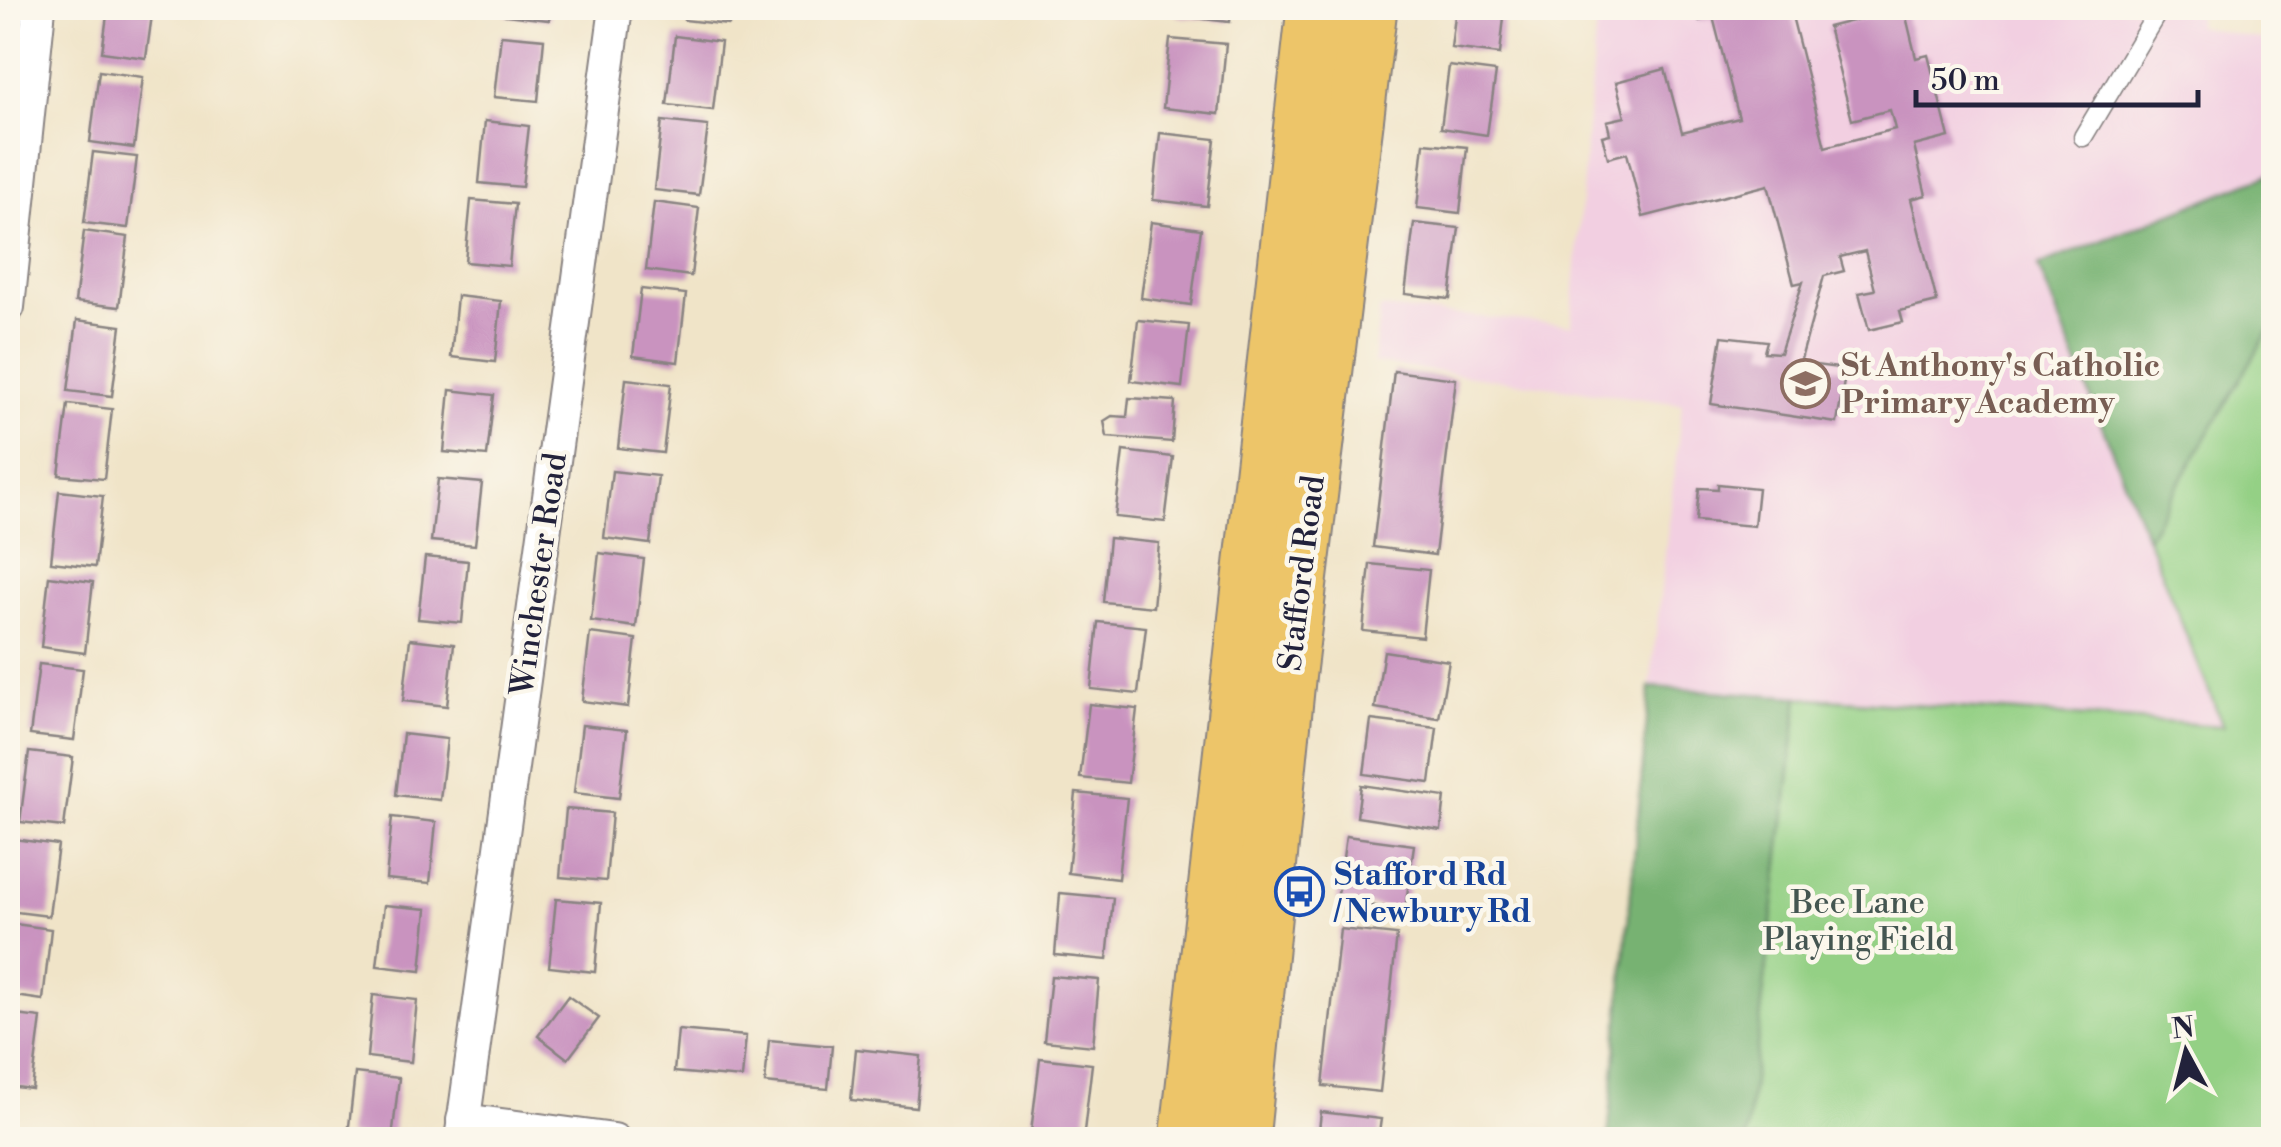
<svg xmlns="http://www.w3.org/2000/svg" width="2281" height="1147" viewBox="0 0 2281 1147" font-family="'Libre Bodoni',serif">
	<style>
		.built { fill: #f2cfe1 }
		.green { fill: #94d085; stroke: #5b7960; stroke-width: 2.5 }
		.forest { fill: #77b272; stroke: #4c6a56; stroke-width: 2.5 }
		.building { fill: #c993bf }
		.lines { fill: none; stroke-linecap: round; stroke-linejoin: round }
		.lane-casing { stroke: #898382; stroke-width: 21 }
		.street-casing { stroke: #898382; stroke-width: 36 }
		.highway-casing { stroke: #898382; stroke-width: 59 }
		.lane { stroke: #fff; stroke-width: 18 }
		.street { stroke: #fff; stroke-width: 32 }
		.highway { stroke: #edc569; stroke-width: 55 }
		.labels { text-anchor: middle; stroke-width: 9; stroke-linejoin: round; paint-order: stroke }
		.education-label { font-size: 32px; font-weight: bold; fill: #785e54; stroke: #fbf7ec; text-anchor: start }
		.street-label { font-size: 32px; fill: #22223b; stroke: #fbf7ec }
		.transit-label { font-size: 32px; font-weight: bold; fill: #164399; stroke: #fbf7ec; text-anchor: start }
		.park-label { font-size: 32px; fill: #445651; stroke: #fbf7ec }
	</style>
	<rect width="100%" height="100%" fill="#fbf7ec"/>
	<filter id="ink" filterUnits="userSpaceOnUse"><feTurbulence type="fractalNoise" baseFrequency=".01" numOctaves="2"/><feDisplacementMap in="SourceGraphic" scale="20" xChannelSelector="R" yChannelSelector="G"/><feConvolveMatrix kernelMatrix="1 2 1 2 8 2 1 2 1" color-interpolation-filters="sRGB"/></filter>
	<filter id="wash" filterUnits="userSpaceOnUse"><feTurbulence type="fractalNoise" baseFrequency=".0048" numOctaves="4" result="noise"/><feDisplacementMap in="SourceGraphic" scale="40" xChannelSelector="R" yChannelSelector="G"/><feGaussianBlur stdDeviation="2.25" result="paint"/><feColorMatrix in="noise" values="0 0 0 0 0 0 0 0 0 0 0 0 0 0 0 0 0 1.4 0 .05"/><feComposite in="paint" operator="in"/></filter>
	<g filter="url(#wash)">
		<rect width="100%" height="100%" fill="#f0e4c8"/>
		<!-- built -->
		<polygon class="built" points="1597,8 2199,8 2197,26 2273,42 2273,173 2038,266 2223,726 1650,687 1682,404 1373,363 1380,308 1571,325"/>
		<!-- green -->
		<polygon class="green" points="2273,173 2273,1139 1608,1140 1650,687 2223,726 2038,266"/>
		<!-- forest -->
		<g class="forest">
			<polygon points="2273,173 2273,324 2147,538 2038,266"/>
			<polygon points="1650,687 1799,697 1746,1139 1608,1139"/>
		</g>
		<g id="blocks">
			<!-- building -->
			<g class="building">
				<polygon points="108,8 153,8 146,58 102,52"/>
				<polygon points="506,8 551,8 549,20 505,15"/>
				<polygon points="685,8 731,8 729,25 684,20"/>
				<polygon points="1178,8 1231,8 1230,22 1177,16"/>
				<polygon points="1456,8 1505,8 1500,54 1451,48"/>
				<polygon points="1696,8 1790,8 1825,147 1895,129 1890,110 1852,120 1828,27 1904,8 1916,58 1928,55 1949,137 1914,146 1926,195 1911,199 1937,302 1900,311 1903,322 1869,330 1859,293 1875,290 1865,251 1840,257 1844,271 1824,276 1800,363 1846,369 1837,423 1711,404 1722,336 1767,341 1764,352 1780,353 1803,282 1794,284 1768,185 1643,217 1627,153 1608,158 1602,136 1610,134 1607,121 1625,117 1616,82 1665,69 1682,132 1739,118 1713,17 1699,21"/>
				<polygon points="501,35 544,39 538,101 494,97"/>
				<polygon points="675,36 721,42 713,110 667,105"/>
				<polygon points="1170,39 1226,44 1219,114 1163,108"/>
				<polygon points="1449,66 1496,72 1487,135 1441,128"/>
				<polygon points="99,71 143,77 134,148 90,142"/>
				<polygon points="485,121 529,126 522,187 479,183"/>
				<polygon points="662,121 708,126 699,195 654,190"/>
				<polygon points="1160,133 1215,139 1207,206 1153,200"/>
				<polygon points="1424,143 1467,147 1460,213 1417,208"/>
				<polygon points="93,152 137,157 128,228 84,223"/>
				<polygon points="471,200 515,204 509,266 465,262"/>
				<polygon points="654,202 699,208 691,276 646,270"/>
				<polygon points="1151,222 1201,229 1191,305 1141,298"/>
				<polygon points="1414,223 1459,228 1450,299 1405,294"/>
				<polygon points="84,231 128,237 119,307 75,302"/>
				<polygon points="641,289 686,294 678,362 633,356"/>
				<polygon points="457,296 501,301 495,362 451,357"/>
				<polygon points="77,320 121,326 112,396 68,391"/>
				<polygon points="1138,320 1189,325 1182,387 1131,381"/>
				<polygon points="1394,371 1456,379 1435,555 1373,547"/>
				<polygon points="626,379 671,384 663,453 618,448"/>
				<polygon points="450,390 494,395 487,456 444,452"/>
				<polygon points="1129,398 1175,401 1172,442 1107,437 1104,421 1112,416 1127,417"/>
				<polygon points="68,404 112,409 104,479 59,475"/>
				<polygon points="1123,451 1173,457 1165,522 1115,517"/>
				<polygon points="612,471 658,476 650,544 604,538"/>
				<polygon points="438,479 482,483 475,545 431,541"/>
				<polygon points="1718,484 1758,488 1754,526 1696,521 1699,488 1718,489"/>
				<polygon points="59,491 103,496 95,567 51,562"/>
				<polygon points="1109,538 1159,543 1153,607 1103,602"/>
				<polygon points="599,553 644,559 636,627 591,621"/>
				<polygon points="425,557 468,561 462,623 418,619"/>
				<polygon points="1370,564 1429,570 1422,637 1363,631"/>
				<polygon points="49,576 93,582 85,653 41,647"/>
				<polygon points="1098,622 1146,627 1138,694 1091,689"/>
				<polygon points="590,633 636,639 628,707 582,701"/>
				<polygon points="410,639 454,644 447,706 403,701"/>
				<polygon points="1384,651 1449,661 1439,718 1375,708"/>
				<polygon points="39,664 83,669 74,740 30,735"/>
				<polygon points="1089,704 1137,709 1128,783 1080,778"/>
				<polygon points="1371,720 1437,728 1430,783 1364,774"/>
				<polygon points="582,725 627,730 619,798 574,793"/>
				<polygon points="403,734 447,739 440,800 396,795"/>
				<polygon points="29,752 73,757 64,827 20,822"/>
				<polygon points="1361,785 1445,797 1441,830 1357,817"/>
				<polygon points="1076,793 1127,798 1118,879 1068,873"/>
				<polygon points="566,809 612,813 606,881 560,877"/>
				<polygon points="392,817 436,822 430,883 386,879"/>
				<polygon points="1346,836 1414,845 1405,910 1337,901"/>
				<polygon points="14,839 58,845 49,916 8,911"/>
				<polygon points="1060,893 1113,898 1107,960 1055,955"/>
				<polygon points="556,899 601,903 595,972 549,967"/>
				<polygon points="384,905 427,909 421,971 377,966"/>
				<polygon points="8,923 51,929 43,1000 8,995"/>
				<polygon points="1340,929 1397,935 1380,1092 1323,1086"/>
				<polygon points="1051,976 1099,980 1093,1046 1044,1041"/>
				<polygon points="373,995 417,1000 411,1062 367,1057"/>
				<polygon points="568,996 599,1018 568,1059 538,1036"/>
				<polygon points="8,1014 41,1018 32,1089 8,1086"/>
				<polygon points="678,1030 746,1036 742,1078 674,1072"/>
				<polygon points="769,1040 832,1046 828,1089 765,1083"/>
				<polygon points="856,1049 921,1056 916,1107 851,1100"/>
				<polygon points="1040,1058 1092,1064 1083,1140 1030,1140"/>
				<polygon points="355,1073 399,1078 392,1139 348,1135"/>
				<polygon points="1321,1112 1381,1119 1378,1140 1318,1140"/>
			</g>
		</g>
	</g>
	<g filter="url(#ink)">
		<use href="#blocks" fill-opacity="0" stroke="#898382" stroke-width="2.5"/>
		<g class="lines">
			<defs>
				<polyline id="lane" points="2083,137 2160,8"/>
				<g id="street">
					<polyline points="8,307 39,8"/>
					<polyline points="463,1120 614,1140"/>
					<polyline points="461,1140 616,8"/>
				</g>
				<g id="highway">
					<polyline points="1188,1140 1315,8"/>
					<polyline points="1241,1140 1287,680 1369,8"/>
				</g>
			</defs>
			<!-- lane casing -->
			<use href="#lane" class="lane-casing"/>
			<!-- street casing -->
			<use href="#street" class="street-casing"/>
			<!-- highway casing -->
			<use href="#highway" class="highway-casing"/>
			<!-- lane -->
			<use href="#lane" class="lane"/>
			<!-- street -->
			<use href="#street" class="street"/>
			<!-- highway -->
			<use href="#highway" class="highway"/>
		</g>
	</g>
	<!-- icons -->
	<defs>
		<symbol id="school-ring" viewBox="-11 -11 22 22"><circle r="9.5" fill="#fbf7ec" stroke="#8d6e63" stroke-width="1.5"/><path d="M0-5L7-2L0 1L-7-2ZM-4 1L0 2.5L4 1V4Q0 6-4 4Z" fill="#8d6e63"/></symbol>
		<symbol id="bus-ring" viewBox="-11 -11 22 22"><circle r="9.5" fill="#fbf7ec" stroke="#1a4fb4" stroke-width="1.5"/><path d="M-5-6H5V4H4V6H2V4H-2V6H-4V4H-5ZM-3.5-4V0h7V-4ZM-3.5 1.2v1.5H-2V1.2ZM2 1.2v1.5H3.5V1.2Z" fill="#1a4fb4"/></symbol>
	</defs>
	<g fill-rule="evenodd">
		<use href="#school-ring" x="1778" y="356" width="55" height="55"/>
		<use href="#bus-ring" x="1272" y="864" width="55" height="55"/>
	</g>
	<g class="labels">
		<!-- education labels -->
		<g class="education-label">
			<text x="1841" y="376">St Anthony's Catholic<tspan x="1841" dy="37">Primary Academy</tspan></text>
		</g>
		<!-- street labels -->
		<g class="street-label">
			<text transform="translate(1301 573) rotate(-83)" y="11">Stafford Road</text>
			<text transform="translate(538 574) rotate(-82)" y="11">Winchester Road</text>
		</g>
		<!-- transit labels -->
		<g class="transit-label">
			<text x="1334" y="885">Stafford Rd<tspan x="1334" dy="37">/ Newbury Rd</tspan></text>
		</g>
		<!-- park labels -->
		<g class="park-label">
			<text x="1858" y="913">Bee Lane<tspan x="1858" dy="37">Playing Field</tspan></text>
		</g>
	</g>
	<!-- margin -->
	<rect width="2281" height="1147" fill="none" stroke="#fbf7ec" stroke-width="40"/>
	<!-- north arrow -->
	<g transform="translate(2186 1052) rotate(353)" stroke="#fbf7ec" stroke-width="8" paint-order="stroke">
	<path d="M0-8L18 38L0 25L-18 38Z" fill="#22223b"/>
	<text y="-15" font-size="28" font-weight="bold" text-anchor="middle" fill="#22223b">N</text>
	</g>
	<!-- scale -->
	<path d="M1916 90v15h282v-15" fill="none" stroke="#22223b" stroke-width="5"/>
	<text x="1931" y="90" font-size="30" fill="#22223b" stroke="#fbf7ec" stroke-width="8" paint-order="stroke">50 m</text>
</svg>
